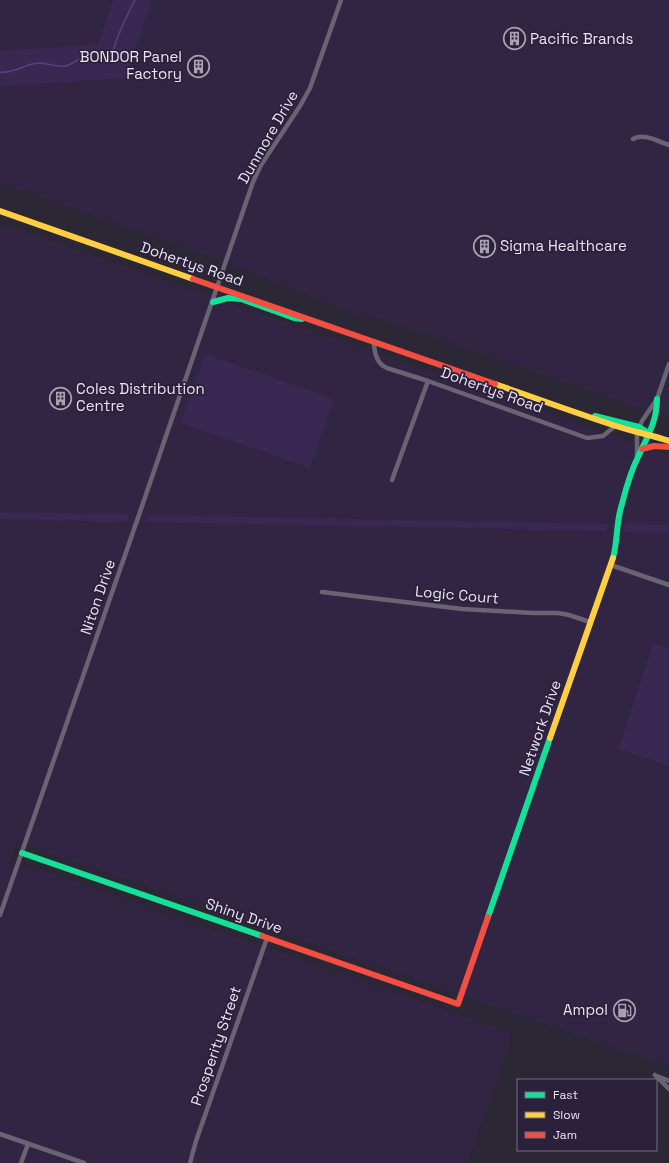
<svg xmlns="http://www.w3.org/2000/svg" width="669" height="1163" viewBox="0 0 669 1163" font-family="'Space Grotesk',sans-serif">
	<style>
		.built { fill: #312543 }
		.green { fill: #392851 }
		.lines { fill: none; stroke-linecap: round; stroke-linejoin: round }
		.stream { stroke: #5d4084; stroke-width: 1.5 }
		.street { stroke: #696374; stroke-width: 4.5 }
		.fast { stroke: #16e098; stroke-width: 6 }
		.slow { stroke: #ffcf43; stroke-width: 6 }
		.jam { stroke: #f24e42; stroke-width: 6 }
		.labels { text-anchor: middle; stroke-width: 3.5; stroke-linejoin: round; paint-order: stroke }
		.poi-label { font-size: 15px; fill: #e9e3f4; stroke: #2b213a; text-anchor: start }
		.street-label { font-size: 15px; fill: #e9e3f4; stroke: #2b213a }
	</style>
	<rect width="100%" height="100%" fill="#2c2734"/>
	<!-- built -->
	<g class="built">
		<polygon points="0,0 669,0 669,418 371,316 370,320 215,258 32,194 33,189 29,188 27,193 0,183"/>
		<polygon points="0,223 669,455 669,649 653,643 618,749 669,766 669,1067 17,842 8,867 23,871 33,867 513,1033 468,1163 0,1163"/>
	</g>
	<!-- green -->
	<g class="green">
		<polygon points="113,0 152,0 125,78 0,86 0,51 98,44"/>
		<polygon points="205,354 334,399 310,468 186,425 181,422"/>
		<polygon points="0,512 129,514 127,522 0,519"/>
		<polygon points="149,515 608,524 607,531 146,522"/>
		<polygon points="625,524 669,525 669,533 624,532"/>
		<polygon points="653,643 669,649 669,766 618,749"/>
	</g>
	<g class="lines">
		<!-- stream -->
		<path class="stream" d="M0 72C14 74 25 64 38 63 46 62 55 68 65 66 72 65 78 58 85 58 93 58 104 66 111 59 114 56 113 51 114 48 119 31 127 15 135 0"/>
		<!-- street -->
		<g class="street">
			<path d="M633 139C644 133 657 141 669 145"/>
			<path d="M374 341C374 352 377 364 387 368L428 381 587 438 603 436 615 426"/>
			<polyline points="637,456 637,433 642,421 657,399 669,364"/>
			<polyline points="392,480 428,381"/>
			<polyline points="611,565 669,585"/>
			<polyline points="322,592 462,609 533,613 558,613 569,615 590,622"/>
			<polyline points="0,915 140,512 253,182 261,165 300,106 310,88 341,0"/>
			<polyline points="655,1075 669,1089"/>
			<polyline points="657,1076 669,1081"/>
			<polyline points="0,1134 84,1163"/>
			<polyline points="21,1163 28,1144"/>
			<polyline points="190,1163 196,1141 267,938"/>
		</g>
		<!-- fast -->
		<g class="fast">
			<polyline points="213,302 228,298 241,299 294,318 302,319"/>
			<polyline points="595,416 639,427 649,433"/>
			<path d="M613 558C618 540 616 521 622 504 626 488 631 471 638 457 647 437 657 422 657 399"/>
			<polyline points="22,853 262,936"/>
			<polyline points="488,917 550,738"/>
		</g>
		<!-- slow -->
		<g class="slow">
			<polyline points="0,211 193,279"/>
			<path d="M495 384C535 398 576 413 616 426 634 432 652 435 669 441"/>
			<polyline points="550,738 613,558"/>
		</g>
		<!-- jam -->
		<g class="jam">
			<polyline points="193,279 495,384"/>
			<polyline points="642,449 654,446 669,447"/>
			<polyline points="262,936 458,1004 488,917"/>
		</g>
	</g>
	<!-- icons -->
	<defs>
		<symbol id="building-ring" viewBox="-11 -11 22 22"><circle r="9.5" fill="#2b213a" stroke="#a7a1b1" stroke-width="1.5"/><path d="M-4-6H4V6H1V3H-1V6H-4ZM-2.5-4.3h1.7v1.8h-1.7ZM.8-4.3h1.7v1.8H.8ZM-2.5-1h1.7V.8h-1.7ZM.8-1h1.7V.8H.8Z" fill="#a7a1b1"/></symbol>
		<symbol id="fuel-ring" viewBox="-11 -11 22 22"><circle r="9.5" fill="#2b213a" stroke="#a7a1b1" stroke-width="1.5"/><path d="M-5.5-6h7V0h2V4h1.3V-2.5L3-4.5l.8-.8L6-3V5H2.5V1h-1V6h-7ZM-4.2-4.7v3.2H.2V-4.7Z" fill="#a7a1b1"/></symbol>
	</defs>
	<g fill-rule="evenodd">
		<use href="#building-ring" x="502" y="26" width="25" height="25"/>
		<use href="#building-ring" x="186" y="54" width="25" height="25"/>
		<use href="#building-ring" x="472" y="234" width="25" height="25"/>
		<use href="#building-ring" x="48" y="386" width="25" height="25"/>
		<use href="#fuel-ring" x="612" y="998" width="25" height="25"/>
	</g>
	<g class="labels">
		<!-- poi labels -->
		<g class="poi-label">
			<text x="530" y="44">Pacific Brands</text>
			<text x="182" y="62" text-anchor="end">BONDOR Panel<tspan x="182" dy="17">Factory</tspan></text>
			<text x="500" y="251">Sigma Healthcare</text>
			<text x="76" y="394">Coles Distribution<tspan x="76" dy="17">Centre</tspan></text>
			<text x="608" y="1015" text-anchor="end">Ampol</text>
		</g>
		<!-- street labels -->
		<g class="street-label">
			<text transform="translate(268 137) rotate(-60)" y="5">Dunmore Drive</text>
			<text transform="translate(192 264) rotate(19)" y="5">Dohertys Road</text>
			<text transform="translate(492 390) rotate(20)" y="5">Dohertys Road</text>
			<text transform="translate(457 595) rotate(5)" y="5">Logic Court</text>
			<text transform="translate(98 597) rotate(-71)" y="5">Niton Drive</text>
			<text transform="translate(540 728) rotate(-71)" y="5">Network Drive</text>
			<text transform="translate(244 916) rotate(19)" y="5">Shiny Drive</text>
			<text transform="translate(216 1046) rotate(-71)" y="5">Prosperity Street</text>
		</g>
	</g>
	<!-- legend -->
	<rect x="517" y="1079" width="140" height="72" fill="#2b213a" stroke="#776f84"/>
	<rect x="525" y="1092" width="20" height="6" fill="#16e098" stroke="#776f84"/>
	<text x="553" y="1099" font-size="12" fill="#e9e3f4">Fast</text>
	<rect x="525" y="1112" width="20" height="6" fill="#ffcf43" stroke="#776f84"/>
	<text x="553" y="1119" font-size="12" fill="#e9e3f4">Slow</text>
	<rect x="525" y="1132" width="20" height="6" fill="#f24e42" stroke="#776f84"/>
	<text x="553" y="1139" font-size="12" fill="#e9e3f4">Jam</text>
</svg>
